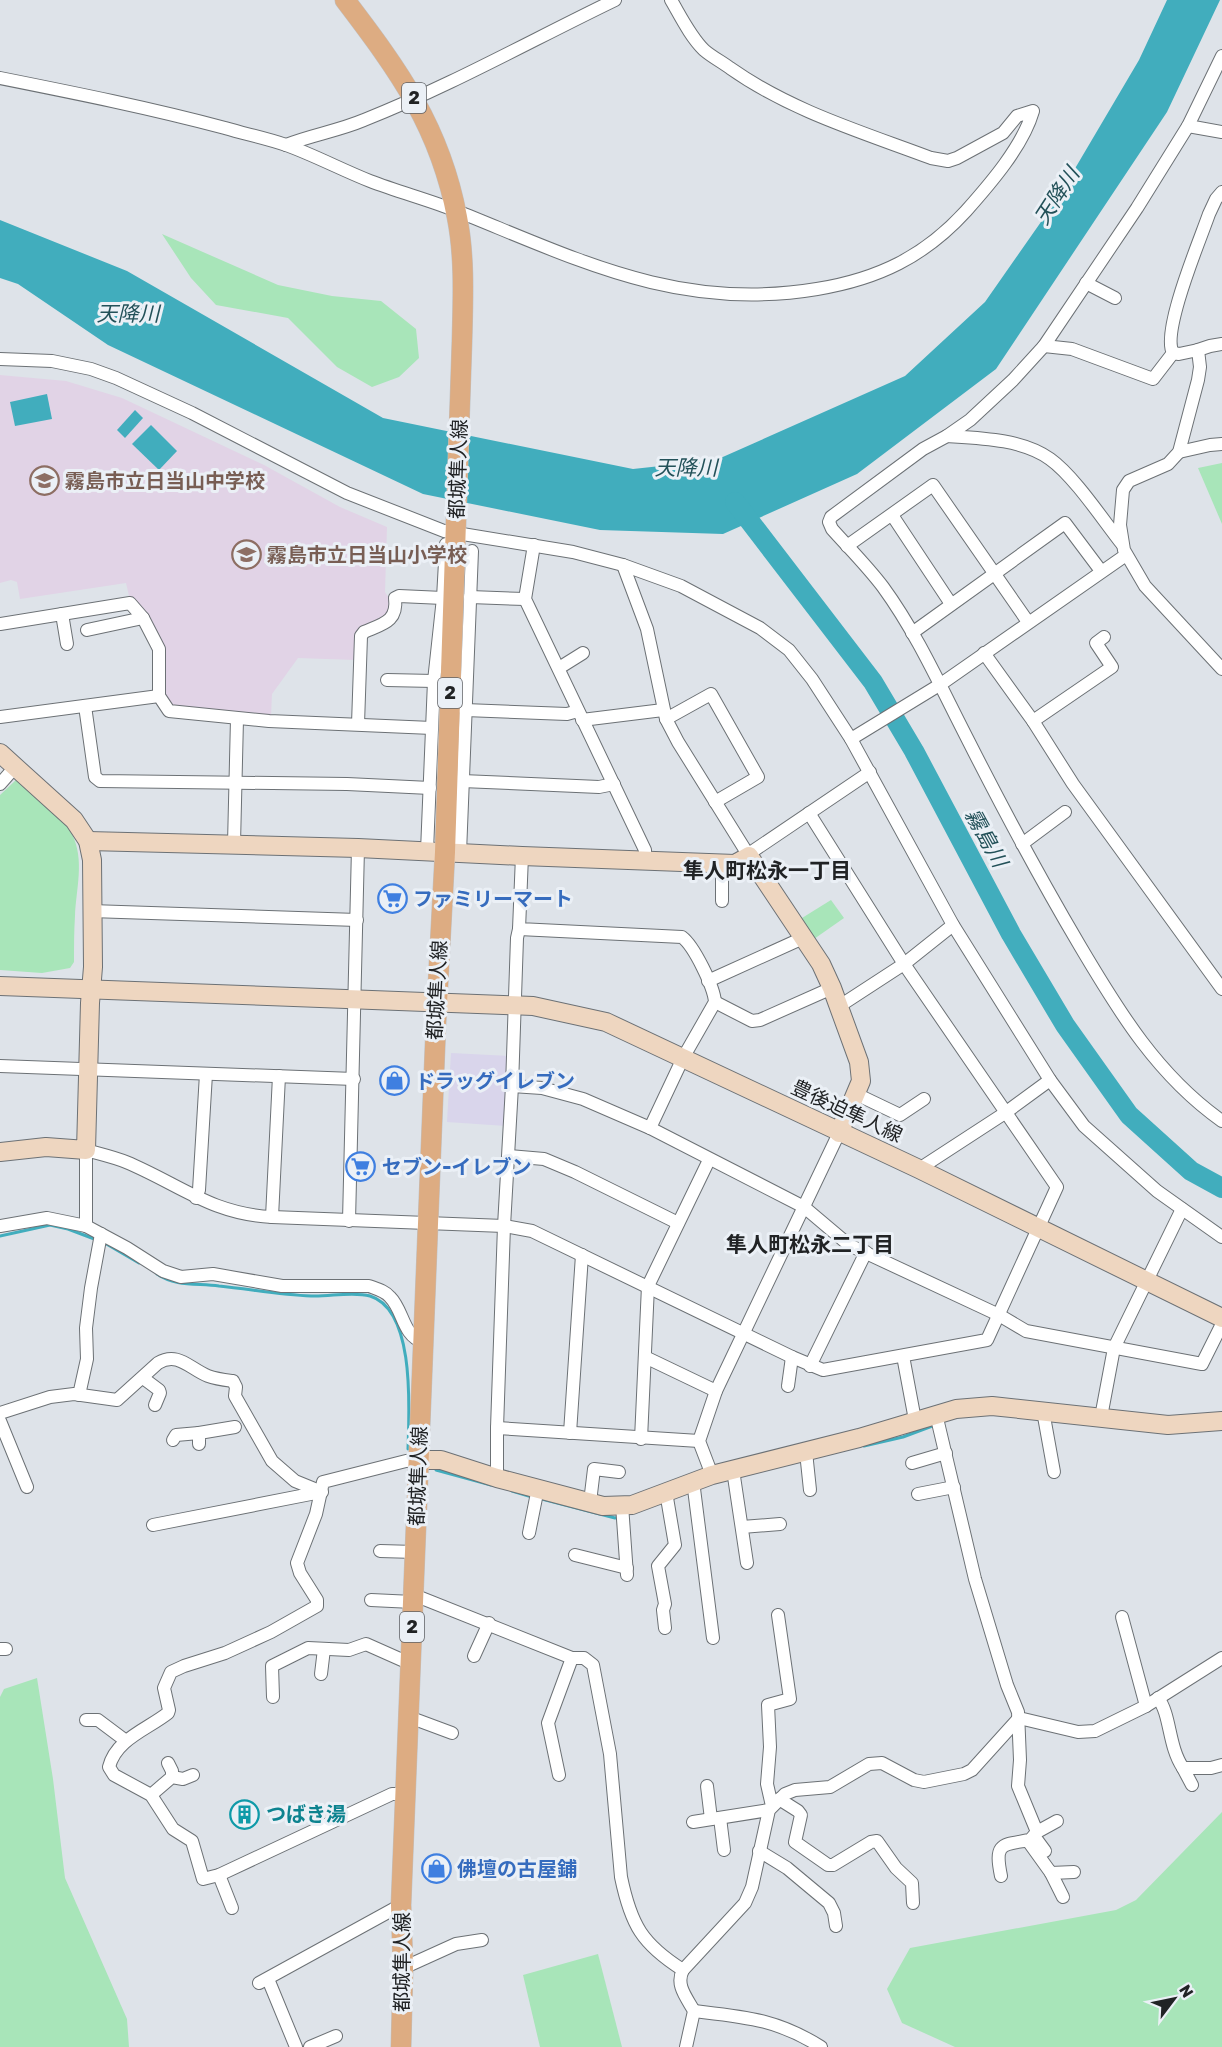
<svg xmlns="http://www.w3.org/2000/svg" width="1222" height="2047" viewBox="0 0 1222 2047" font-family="Rubik,'Noto Sans JP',sans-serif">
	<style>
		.commercial { fill: #d9d5eb }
		.education { fill: #e1d3e6 }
		.green { fill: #a8e5b9 }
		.water { fill: #41adbd }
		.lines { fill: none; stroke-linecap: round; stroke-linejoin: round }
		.stream { stroke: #41adbd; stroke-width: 3 }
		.river { stroke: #41adbd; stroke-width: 20 }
		.street-casing { stroke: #6c7175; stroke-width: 14 }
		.secondary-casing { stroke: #6c7175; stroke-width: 20 }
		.primary-casing { stroke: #c1c1c2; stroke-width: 21 }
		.street { stroke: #fff; stroke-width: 12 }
		.secondary { stroke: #eed6c0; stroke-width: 18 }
		.primary { stroke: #ddac82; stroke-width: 20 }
		.labels { text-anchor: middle; stroke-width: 6; stroke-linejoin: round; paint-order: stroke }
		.shield { fill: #ebf0f6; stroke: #5e6064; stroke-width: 1.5 }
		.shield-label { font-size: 18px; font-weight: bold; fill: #212325 }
		.street-label { font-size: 20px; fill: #212325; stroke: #ebf0f6 }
		.education-label { font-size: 20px; font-weight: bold; fill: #785e54; stroke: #ebf0f6; text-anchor: start }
		.shop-label { font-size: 20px; font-weight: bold; fill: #366cbe; stroke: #ebf0f6; text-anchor: start }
		.culture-label { font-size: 20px; font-weight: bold; fill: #0d838f; stroke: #ebf0f6; text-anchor: start }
		.water-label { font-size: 21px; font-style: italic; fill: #235159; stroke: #ebf0f6 }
		.neighbourhood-label { font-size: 21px; font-weight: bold; fill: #212325; stroke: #ebf0f6 }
	</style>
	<rect width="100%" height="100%" fill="#dee3e9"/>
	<!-- commercial -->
	<polygon class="commercial" points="451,1053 510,1056 506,1126 447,1122"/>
	<!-- education -->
	<polygon class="education" points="0,375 66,381 122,398 264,465 340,507 387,527 385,592 394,606 390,614 375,624 356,631 355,660 298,658 272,694 271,716 172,706 167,701 156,649 130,600 126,583 20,599 17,582 11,580 0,583"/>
	<!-- green -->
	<g class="green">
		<polygon points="162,234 278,285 332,296 381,301 416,329 419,358 399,377 372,387 337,367 288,318 216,305 191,278"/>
		<polygon points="1222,463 1222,524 1198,468"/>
		<path d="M16 780C31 794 64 817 72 834 85 860 76 889 75 916 74 931 74 946 74 962L70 968 42 973 0 970V795Z"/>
		<polygon points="831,900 844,918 814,939 802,918"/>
		<polygon points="37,1678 53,1779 65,1878 127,2019 129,2047 0,2047 0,1697 4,1689"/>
		<polygon points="1222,1812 1222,2047 955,2047 902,2023 887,1989 910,1948 1116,1910 1136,1900"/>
		<polygon points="598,1954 622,2047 540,2047 523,1975"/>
	</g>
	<!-- water -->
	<g class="water">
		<polygon points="1167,0 1220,0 1167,112 996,369 857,474 723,534 600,530 423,494 108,345 18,284 0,278 0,220 127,271 383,418 633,469 716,460 905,376 985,302 1057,199 1139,60"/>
		<polygon points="47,394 52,419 15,426 10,402"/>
		<polygon points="135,410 143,418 125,438 117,430"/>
		<polygon points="151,425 177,451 159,470 132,444"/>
	</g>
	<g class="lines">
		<!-- stream -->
		<g class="stream">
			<polyline points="0,1236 50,1225 68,1229 97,1240"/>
			<polyline points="103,1242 139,1263"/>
			<path d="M157 1274C176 1287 197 1283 219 1286 250 1289 280 1295 311 1296 329 1297 352 1291 370 1296 416 1310 409 1412 408 1449"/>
			<polyline points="864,1446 903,1437 935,1425"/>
			<polyline points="436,1470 491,1485"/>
			<polyline points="512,1491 532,1497"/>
			<polyline points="538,1498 615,1518 619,1517"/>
		</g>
		<!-- river -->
		<polyline class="river" points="735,502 873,682 914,751 1011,934 1065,1025 1129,1115 1191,1171 1222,1188"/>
		<defs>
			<g id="street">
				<path d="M1222 56 1188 126 1137 208 1044 346 1013 380 970 420 947 436 923 449 831 517 829 522 832 529C849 548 868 567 883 587 918 635 942 690 969 742 1004 811 1041 880 1080 946 1119 1012 1158 1076 1222 1121"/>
				<path d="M0 78C75 93 150 108 225 128 245 134 266 138 286 145 314 155 342 170 370 181 399 192 429 200 457 211 579 260 680 312 817 289 878 279 924 257 966 211 990 184 1023 146 1033 111L1017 116 1003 133 957 158 948 161 931 158C862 132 791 111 730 68 722 62 712 57 704 50 690 36 681 17 671 0"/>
				<polyline points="1188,126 1222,132"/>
				<path d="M286 145C311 135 338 131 364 120 450 86 532 40 615 0"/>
				<polyline points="1086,283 1115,298"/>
				<polyline points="1222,344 1210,346 1198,350 1200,367 1198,380 1179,452 1168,464 1129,481 1123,490 1120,525 1124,550 1145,586 1222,669"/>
				<path d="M1044 346 1072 349 1153 379 1173 353C1161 332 1200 240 1209 214L1216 199 1222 192"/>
				<polyline points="1173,353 1179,354 1198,350"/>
				<polyline points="0,359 52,361 91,369 116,378 192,413 347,493 444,531 573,552 623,565 681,586 760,628 789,650 812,679 851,739 941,684 1126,555"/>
				<path d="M947 436C980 438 1022 439 1050 459 1074 476 1103 520 1122 544"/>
				<polyline points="1179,452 1210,445 1222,444"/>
				<polyline points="892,515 951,604"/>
				<polyline points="534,545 525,599 645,850 645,860"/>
				<polyline points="847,546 933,485 1028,622"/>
				<polyline points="623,565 647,629 666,719 678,742 749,856 753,851 870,772"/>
				<polyline points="470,597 525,599"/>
				<polyline points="62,614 67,644"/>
				<polyline points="0,624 130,603 143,618 159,649 159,696"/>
				<polyline points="87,630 143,618"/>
				<polyline points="912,633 1065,523 1101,571"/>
				<polyline points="984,653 1033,721 1073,784 1222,989"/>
				<polyline points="559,668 583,653"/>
				<polyline points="387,680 434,681"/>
				<polyline points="85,706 95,777 100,781 347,784 430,788"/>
				<polyline points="465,710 567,714 578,711"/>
				<polyline points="0,717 159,696 169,711 269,721 432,728"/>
				<polyline points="666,719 711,694 758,777 715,802"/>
				<polyline points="582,720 663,710"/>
				<polyline points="1033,721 1112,667 1096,643 1104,637"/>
				<path d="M358 724 361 636 364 632C382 624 398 622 395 598L399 596 443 598"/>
				<polyline points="851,739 953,925 1050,1080 1084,1126 1157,1191 1222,1237"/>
				<polyline points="462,781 599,787 614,784"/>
				<polyline points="0,784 15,767"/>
				<polyline points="234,844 237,719"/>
				<polyline points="1022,844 1065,812"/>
				<polyline points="427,851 434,681 443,598 446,544"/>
				<polyline points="460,853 472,551"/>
				<path d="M522 856 519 929 682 937C694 946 714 987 715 1002L683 1058 650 1128"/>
				<polyline points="722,863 722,901"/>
				<polyline points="91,911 357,920"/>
				<polyline points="708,981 803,938"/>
				<polyline points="715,1002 752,1021 760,1020 832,988"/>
				<polyline points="838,1007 904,964 953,925"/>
				<polyline points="0,1066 354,1079"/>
				<polyline points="512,1086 517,938 519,929"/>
				<polyline points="856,1094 900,1115 924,1099"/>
				<polyline points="509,1156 544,1159 575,1172 678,1223"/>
				<polyline points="919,1169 1005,1113 1050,1080"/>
				<polyline points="196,1198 199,1190 206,1074"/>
				<polyline points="272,1217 279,1076"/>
				<polyline points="349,1221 358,848"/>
				<path d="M0 1226 47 1218 86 1226 127 1248 163 1271 181 1277 213 1274 282 1286H369C377 1289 385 1291 390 1297 404 1311 402 1335 423 1342"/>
				<path d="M86 1226V1150C100 1154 114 1157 126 1162 179 1184 211 1214 272 1217L504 1226 532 1231 792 1357 823 1370 987 1340 1057 1187 904 964 809 813"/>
				<polyline points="903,1356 915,1420"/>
				<polyline points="645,1357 716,1391"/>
				<polyline points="810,1366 866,1252"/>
				<polyline points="143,1378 159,1390 160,1393 155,1405"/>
				<polyline points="788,1386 792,1357"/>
				<polyline points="79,1395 87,1359 86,1328 91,1288 101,1234"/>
				<polyline points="1043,1411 1054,1472"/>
				<path d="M0 1413 50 1397 74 1394 117 1400 158 1363C178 1351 190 1369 208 1376 216 1379 225 1380 233 1381L236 1387 235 1396 272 1461 295 1481 322 1492"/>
				<path d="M936 1414 975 1579 1007 1685 1018 1712 1020 1760 1018 1786 1037 1832 1030 1840C1002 1845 994 1842 1001 1876"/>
				<polyline points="1101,1417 1114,1348 1182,1209"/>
				<polyline points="0,1421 27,1487"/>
				<polyline points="497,1428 699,1441"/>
				<polyline points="570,1433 582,1255"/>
				<polyline points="641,1439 648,1286 709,1160"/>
				<polyline points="173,1440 176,1435 199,1433"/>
				<polyline points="199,1444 199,1433 235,1427"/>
				<polyline points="806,1452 810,1490"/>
				<polyline points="912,1463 946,1453"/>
				<polyline points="733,1470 747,1563"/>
				<polyline points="712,1475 699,1441 716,1391 839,1133"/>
				<polyline points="497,1478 497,1428 504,1226 512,1086 542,1088 583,1099 650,1128 804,1207 849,1245 999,1315 1026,1331 1202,1364 1222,1324"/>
				<polyline points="693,1481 713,1638"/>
				<polyline points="918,1494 954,1487"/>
				<polyline points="590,1502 594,1469 619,1472"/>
				<polyline points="622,1505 627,1575"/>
				<polyline points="153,1525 321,1492"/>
				<polyline points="742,1527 780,1524"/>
				<polyline points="529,1533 538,1488"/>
				<polyline points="380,1551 415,1552"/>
				<polyline points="575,1555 627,1568"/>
				<path d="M414 1595 572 1658H584L593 1665 610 1754 621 1877C631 1925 642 1944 683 1970"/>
				<polyline points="371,1600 413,1602"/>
				<polyline points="1122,1617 1146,1706"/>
				<polyline points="665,1628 663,1610 665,1604 658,1566 675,1545 666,1492"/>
				<polyline points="0,1649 6,1649"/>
				<polyline points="474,1656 489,1623"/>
				<polyline points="321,1674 324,1649"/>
				<polyline points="273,1697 272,1666 308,1648 349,1650 366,1644 411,1664"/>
				<path d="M1158 1698C1171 1715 1168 1746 1183 1768H1211L1222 1765"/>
				<polyline points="409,1717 452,1733"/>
				<polyline points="1019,1718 1078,1732 1095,1731 1146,1706 1222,1658"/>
				<polyline points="86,1720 98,1720 126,1741"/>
				<polyline points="168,1763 172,1771 172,1777"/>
				<polyline points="1183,1768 1192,1785"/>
				<polyline points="559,1775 548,1723 572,1658"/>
				<polyline points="707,1786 711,1819"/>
				<path d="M405 1794H392L219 1875 203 1879 192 1841 173 1829 151 1795 114 1775 109 1767C116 1739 148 1729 168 1713L169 1710 164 1688 171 1672 184 1666 225 1653 271 1632 317 1606V1600L300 1573 297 1563 316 1514 323 1482 406 1461 419 1460"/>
				<polyline points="151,1795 172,1777 183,1779 193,1775"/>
				<polyline points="779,1799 798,1811 801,1815 795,1842 828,1865 833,1865 871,1842 877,1841 896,1868 912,1883 913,1903"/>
				<polyline points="772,1806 767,1784 770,1747 768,1705 790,1699 778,1615"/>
				<polyline points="720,1818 724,1850"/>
				<polyline points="693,1822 769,1810"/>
				<polyline points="1037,1832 1057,1821"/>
				<polyline points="1034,1836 1045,1851"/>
				<polyline points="1028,1841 1051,1873 1074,1872"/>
				<polyline points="759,1851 787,1868 829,1903 834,1913 836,1926"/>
				<polyline points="1051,1873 1063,1897"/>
				<polyline points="219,1875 232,1908"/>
				<polyline points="403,1968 456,1944 482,1940"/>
				<polyline points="268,1979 296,2047"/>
				<polyline points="259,1983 401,1905"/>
				<path d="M694 2011C745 2017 777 2019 821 2047"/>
				<polyline points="310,2047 336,2036"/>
				<path d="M686 2047 694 2011C687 1998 675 1985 683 1970L745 1903 752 1887 769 1810 785 1794 795 1790 830 1787 869 1764 882 1763 914 1780 924 1782 964 1774 972 1770 1019 1718"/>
			</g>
			<g id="secondary">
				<polyline points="0,753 74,820 88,841 92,860 93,967 90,1003 86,1150 46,1147 0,1152"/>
				<polyline points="88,841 358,848 522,856 735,864 749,856 821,964 832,988 859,1062 861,1081 839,1133"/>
				<polyline points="0,986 533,1006 606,1022 919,1169 1222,1318"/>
				<polyline points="419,1460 441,1460 497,1478 603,1506 632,1505 712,1475 859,1438 956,1409 992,1406 1168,1425 1222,1421"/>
			</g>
			<path id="primary" d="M345 0C399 71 440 127 457 217 465 257 463 300 462 341L445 852 436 1022 401 1905 403 1968 401 2047"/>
		</defs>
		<!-- street casing -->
		<use href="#street" class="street-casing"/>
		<!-- secondary casing -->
		<use href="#secondary" class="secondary-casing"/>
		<!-- primary casing -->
		<use href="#primary" class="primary-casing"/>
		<!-- street -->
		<use href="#street" class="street"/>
		<!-- secondary -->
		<use href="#secondary" class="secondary"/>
		<!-- primary -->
		<use href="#primary" class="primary"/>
	</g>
	<!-- icons -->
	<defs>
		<symbol id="school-ring" viewBox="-11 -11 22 22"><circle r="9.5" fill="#ebf0f6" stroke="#8d6e63" stroke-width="1.5"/><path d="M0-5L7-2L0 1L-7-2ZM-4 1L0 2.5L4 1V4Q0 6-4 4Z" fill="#8d6e63"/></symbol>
		<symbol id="supermarket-ring" viewBox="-11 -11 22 22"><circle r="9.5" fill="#ebf0f6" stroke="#3f7fe0" stroke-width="1.5"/><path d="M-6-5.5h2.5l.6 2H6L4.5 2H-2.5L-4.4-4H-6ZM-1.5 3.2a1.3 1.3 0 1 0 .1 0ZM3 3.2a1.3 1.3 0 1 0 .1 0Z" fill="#3f7fe0"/></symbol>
		<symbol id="shop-ring" viewBox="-11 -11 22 22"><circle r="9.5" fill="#ebf0f6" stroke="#3f7fe0" stroke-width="1.5"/><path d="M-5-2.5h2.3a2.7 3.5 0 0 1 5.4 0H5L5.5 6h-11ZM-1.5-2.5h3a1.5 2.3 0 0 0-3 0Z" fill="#3f7fe0"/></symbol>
		<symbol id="building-ring" viewBox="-11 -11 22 22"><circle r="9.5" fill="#ebf0f6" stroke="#0f9aa8" stroke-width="1.5"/><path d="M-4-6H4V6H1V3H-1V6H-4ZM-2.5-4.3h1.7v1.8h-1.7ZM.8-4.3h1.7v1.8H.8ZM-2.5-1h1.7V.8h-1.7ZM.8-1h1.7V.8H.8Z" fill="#0f9aa8"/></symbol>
	</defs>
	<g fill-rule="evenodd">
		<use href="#school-ring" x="28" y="464" width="33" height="33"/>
		<use href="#school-ring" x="230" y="538" width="33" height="33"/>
		<use href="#supermarket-ring" x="376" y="882" width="33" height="33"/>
		<use href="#shop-ring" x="378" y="1064" width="33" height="33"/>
		<use href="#supermarket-ring" x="344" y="1150" width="33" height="33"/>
		<use href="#building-ring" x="228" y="1798" width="33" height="33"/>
		<use href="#shop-ring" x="420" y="1852" width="33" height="33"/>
	</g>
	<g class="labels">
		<!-- shield labels -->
		<g class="shield">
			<rect x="402" y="83" width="24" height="30" rx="4.5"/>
			<rect x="438" y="678" width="24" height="30" rx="4.5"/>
			<rect x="400" y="1612" width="24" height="30" rx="4.5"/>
		</g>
		<g class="shield-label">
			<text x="414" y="104">2</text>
			<text x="450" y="699">2</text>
			<text x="412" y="1633">2</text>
		</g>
		<!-- street labels -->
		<g class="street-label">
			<text transform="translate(458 469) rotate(-88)" y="7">都城隼人線</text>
			<text transform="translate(437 990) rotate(-87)" y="7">都城隼人線</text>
			<text transform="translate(847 1111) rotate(25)" y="7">豊後迫隼人線</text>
			<text transform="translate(418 1476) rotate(-88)" y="7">都城隼人線</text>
			<text transform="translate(402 1962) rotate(-90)" y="7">都城隼人線</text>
		</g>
		<!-- education labels -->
		<g class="education-label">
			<text x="65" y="488">霧島市立日当山中学校</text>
			<text x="267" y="562">霧島市立日当山小学校</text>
		</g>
		<!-- shop labels -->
		<g class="shop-label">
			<text x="413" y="906">ファミリーマート</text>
			<text x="415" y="1088">ドラッグイレブン</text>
			<text x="382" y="1174">セブン-イレブン</text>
			<text x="457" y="1876">佛壇の古屋鋪</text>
		</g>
		<!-- culture labels -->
		<g class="culture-label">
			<text x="266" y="1821">つばき湯</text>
		</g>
		<!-- water labels -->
		<g class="water-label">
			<text transform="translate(1057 196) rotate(-57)" y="7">天降川</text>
			<text x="128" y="321">天降川</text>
			<text x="686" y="475">天降川</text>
			<text transform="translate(986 838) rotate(61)" y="7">霧島川</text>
		</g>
		<!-- neighbourhood labels -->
		<g class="neighbourhood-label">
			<text x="767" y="878">隼人町松永一丁目</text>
			<text x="810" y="1252">隼人町松永二丁目</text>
		</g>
	</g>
	<!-- north arrow -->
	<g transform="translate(1174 1999) rotate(58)" stroke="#ebf0f6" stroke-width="4.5" paint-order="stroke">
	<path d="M0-4.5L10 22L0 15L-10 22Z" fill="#212325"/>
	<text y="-9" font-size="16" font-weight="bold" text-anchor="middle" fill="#212325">N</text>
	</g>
</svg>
